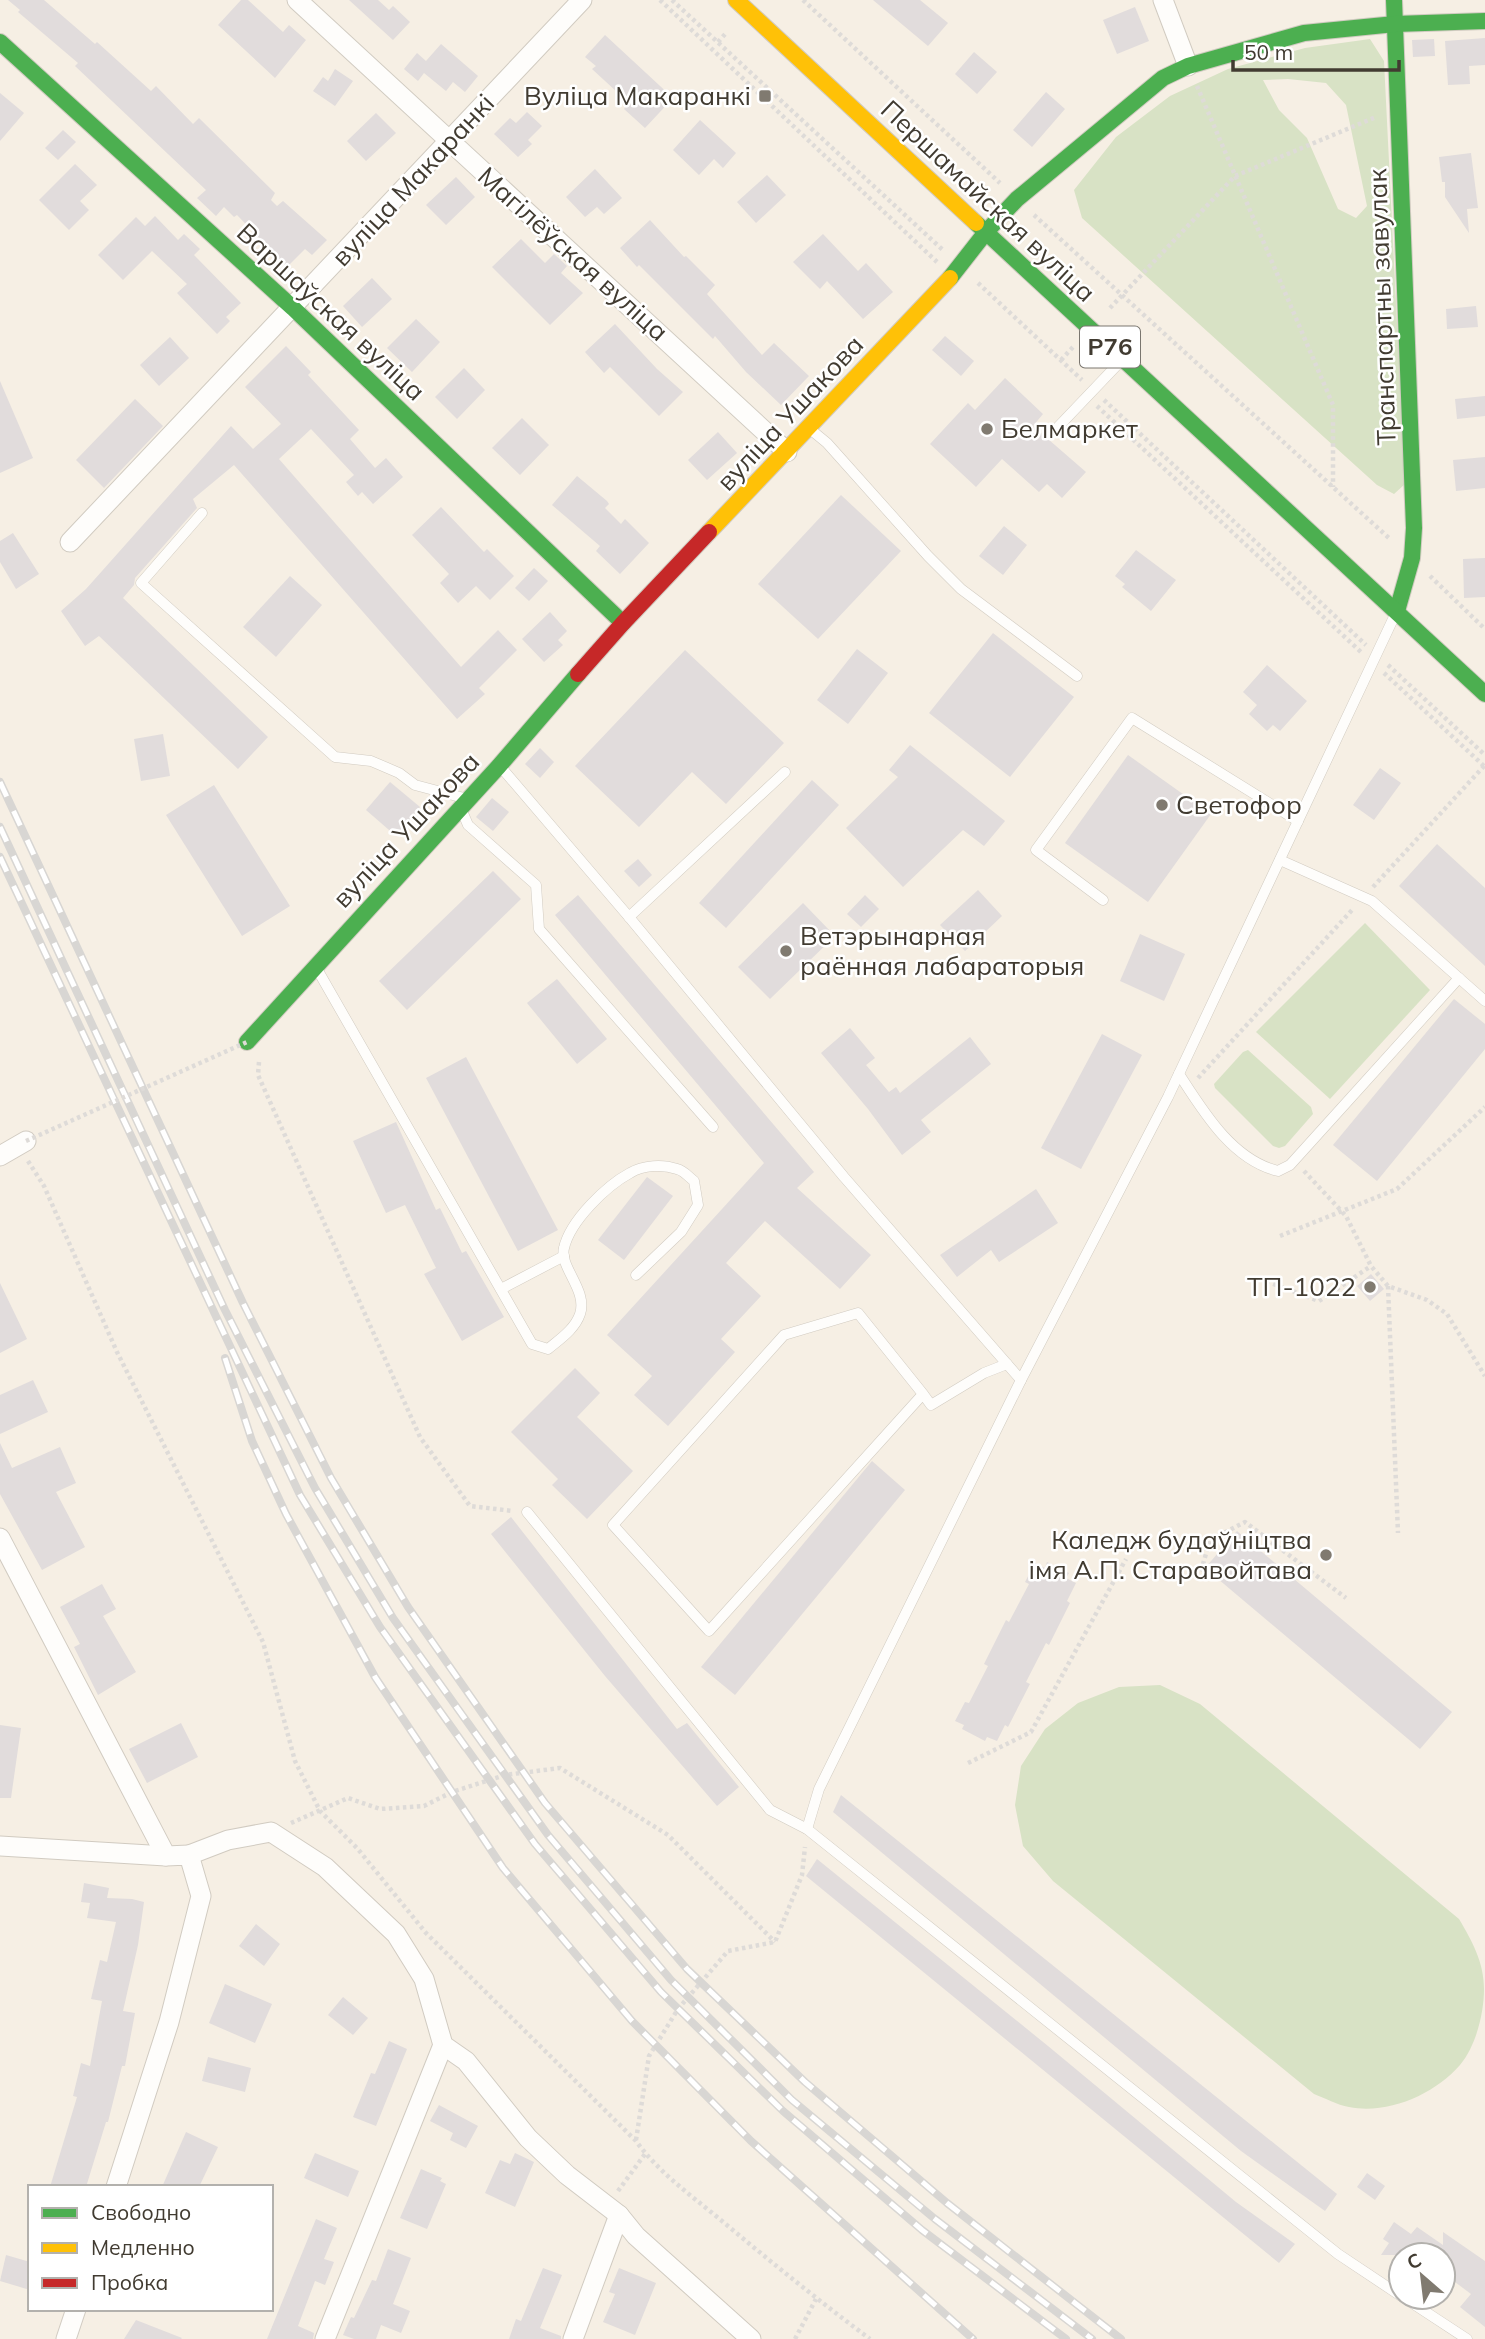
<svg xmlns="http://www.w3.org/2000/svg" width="1485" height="2339" viewBox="0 0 1485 2339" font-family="Mulish,sans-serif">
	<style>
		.green { fill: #d8e2c5; fill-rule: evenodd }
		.building { fill: #e1dcdc }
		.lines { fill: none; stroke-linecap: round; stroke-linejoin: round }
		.lane-casing { stroke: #d1cbc1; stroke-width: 11 }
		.street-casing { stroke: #d1cbc1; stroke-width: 21 }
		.fast-casing { stroke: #d1cbc1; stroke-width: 18 }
		.slow-casing { stroke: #d1cbc1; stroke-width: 18 }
		.jam-casing { stroke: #d1cbc1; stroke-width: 18 }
		.path { stroke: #dedbd8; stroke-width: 4.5; stroke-dasharray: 3.5 3.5; stroke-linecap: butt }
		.lane { stroke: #fefdfb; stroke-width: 10 }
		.street { stroke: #fefdfb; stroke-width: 19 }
		.fast { stroke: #4caf50; stroke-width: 16 }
		.slow { stroke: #ffc107; stroke-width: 16 }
		.jam { stroke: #c62828; stroke-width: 16 }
		.rail-casing { stroke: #d8d6d3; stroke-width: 8 }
		.rail { stroke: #fff; stroke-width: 5; stroke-dasharray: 16; stroke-linecap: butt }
		.path-bridge { stroke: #dedbd8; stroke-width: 4.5; stroke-dasharray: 3.5 3.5; stroke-linecap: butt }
		.poi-dot { fill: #807a70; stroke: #fff; stroke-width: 2.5 }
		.labels { text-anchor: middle; stroke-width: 5; stroke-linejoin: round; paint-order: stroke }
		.shield { fill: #fff; stroke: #7a766f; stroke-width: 2 }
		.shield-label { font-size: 24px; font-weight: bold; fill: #413b31 }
		.poi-label { font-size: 26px; fill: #413b31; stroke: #fff; text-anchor: end }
		.street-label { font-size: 26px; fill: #413b31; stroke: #fff }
	</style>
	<rect width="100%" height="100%" fill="#f6efe4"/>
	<!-- green -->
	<g class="green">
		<path d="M1370 39 1384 61 1405 484 1394 494 1377 485 1082 218 1074 190 1116 137 1170 96 1228 69 1305 48ZM1288 79 1326 83 1346 105 1367 206 1356 218 1338 209 1307 138 1279 110 1263 80Z"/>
		<polygon points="1365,923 1430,990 1330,1099 1256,1032"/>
		<polygon points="1248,1050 1311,1107 1313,1114 1285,1146 1279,1148 1273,1146 1215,1088 1214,1084 1243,1052"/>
		<path d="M1160 1685 1200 1704 1459 1919C1472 1941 1484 1962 1484 1989 1484 2013 1476 2046 1460 2065 1435 2094 1388 2115 1349 2107 1337 2105 1325 2098 1314 2094L1053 1881 1023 1846 1015 1805 1021 1766 1045 1729 1078 1703 1119 1687Z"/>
	</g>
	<!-- building -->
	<g class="building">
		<polygon points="8,0 44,0 95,44 97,42 151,91 156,86 193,124 199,118 275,193 271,200 277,206 283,201 327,240 312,255 305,249 287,267 237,215 234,217 224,207 216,216 197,198 206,190 75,66 78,63 18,12 20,10"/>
		<polygon points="241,0 248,0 283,32 289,25 306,40 275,78 218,25"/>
		<polygon points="349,0 378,0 389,10 393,6 410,22 393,40"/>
		<polygon points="873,0 920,0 948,23 928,46"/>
		<polygon points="1135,7 1149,41 1117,54 1103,20"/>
		<polygon points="605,35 673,98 645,128 624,109 629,103 592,69 596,66 585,57"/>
		<polygon points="1485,38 1485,65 1469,66 1470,84 1448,85 1445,41"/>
		<polygon points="1434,39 1435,56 1413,57 1412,40"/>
		<polygon points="441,44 478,76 465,92 453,82 446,91 424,73 418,81 404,69 417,53 426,61"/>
		<polygon points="974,52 997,72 977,94 955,74"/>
		<polygon points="335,69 353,81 335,106 313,91 323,77 328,81"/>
		<polygon points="1046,92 1065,109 1032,147 1013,130"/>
		<polygon points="0,93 24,113 0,141"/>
		<polygon points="527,112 542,126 528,140 532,144 518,157 494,134 510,118 516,123"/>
		<polygon points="376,113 396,133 366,161 347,141"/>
		<polygon points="700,120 736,153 723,168 714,159 699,175 673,150"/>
		<polygon points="63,130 76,142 58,160 45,148"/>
		<polygon points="1471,153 1478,208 1467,209 1469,233 1445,197 1445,182 1442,182 1439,157"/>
		<polygon points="75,164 97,185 80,201 89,210 69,230 39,200"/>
		<polygon points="595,169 622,198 604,214 597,207 585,217 566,197"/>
		<polygon points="767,175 786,195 756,223 737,202"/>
		<polygon points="456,177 475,197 446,225 426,205"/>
		<polygon points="155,216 178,240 184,234 200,249 194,255 241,303 226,317 230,321 217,334 177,293 187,284 152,251 123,280 98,255 136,217 145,226"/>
		<polygon points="650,220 684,257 686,256 715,285 707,294 762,355 774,343 809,376 781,405 746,372 715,336 713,339 639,265 637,267 620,248"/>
		<polygon points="823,234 858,271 866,263 893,292 863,319 827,281 820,289 793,262"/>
		<polygon points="521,239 545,263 554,254 567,266 561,273 583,293 550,325 492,267"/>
		<polygon points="372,278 392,299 362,327 343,306"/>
		<polygon points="1476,306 1478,327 1447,329 1446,309"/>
		<polygon points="416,319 440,342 412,372 387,348"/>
		<polygon points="615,324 657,369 683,392 659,416 610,367 604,373 585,352"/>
		<polygon points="945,336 974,361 961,376 932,350"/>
		<polygon points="170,337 189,358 159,386 140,365"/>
		<polygon points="286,346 311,372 308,375 359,430 350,439 375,468 386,458 403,477 373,504 362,492 358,496 346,482 354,475 311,429 279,459 461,667 498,630 517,650 479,688 485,694 457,719 234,465 193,499 197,508 135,578 134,585 123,598 268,737 238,769 99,636 85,646 61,611 86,589 231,426 253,449 281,424 245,387"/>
		<polygon points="464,368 485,390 457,419 435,397"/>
		<polygon points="1005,378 1043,414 1033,426 1086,472 1062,498 1047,484 1039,492 1002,459 976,487 930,444 968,403 975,410"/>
		<polygon points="0,381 33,458 0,473"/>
		<polygon points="1485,396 1485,416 1457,419 1455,399"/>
		<polygon points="135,399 163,426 104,488 76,460"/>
		<polygon points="522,418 549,445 520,475 492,448"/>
		<polygon points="718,432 737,453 707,480 688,460"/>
		<polygon points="1485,457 1485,488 1456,491 1453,460"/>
		<polygon points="577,476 607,501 609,504 605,508 621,524 625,519 649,543 620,574 596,551 600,546 552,505"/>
		<polygon points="841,495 901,551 818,639 758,584"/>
		<polygon points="441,507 484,552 487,549 514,576 490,600 476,586 458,603 440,583 449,574 412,535"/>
		<polygon points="1004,526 1027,545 1003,575 979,556"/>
		<polygon points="13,533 39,574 16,589 0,562 0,541"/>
		<polygon points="1136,550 1176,580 1151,611 1122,587 1125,584 1115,576"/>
		<polygon points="1485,558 1485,597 1464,598 1463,559"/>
		<polygon points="534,568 548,581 529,601 515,588"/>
		<polygon points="290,576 322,605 276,657 243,627"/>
		<polygon points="550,612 567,631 558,640 563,645 544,662 522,639"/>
		<polygon points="993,633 1074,697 1010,777 929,713"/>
		<polygon points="857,649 888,673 848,724 817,700"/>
		<polygon points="685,650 784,743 726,804 692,772 639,827 575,766"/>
		<polygon points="1267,665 1307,701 1280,731 1273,725 1267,731 1249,714 1257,705 1243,692"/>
		<polygon points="163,734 170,776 141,781 134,739"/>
		<polygon points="910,745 1005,821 984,846 963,830 903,887 846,828 898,777 889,770"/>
		<polygon points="540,748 554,762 540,778 525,764"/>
		<polygon points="1128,755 1211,814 1148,902 1065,843"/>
		<polygon points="1380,768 1401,783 1374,820 1353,805"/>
		<polygon points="812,780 839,805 726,928 699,903"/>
		<polygon points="390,782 420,807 396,836 366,810"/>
		<polygon points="214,785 290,906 242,936 166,815"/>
		<polygon points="492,798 509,812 493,831 476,817"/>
		<polygon points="1437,844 1485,888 1485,966 1399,886"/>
		<polygon points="638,859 652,875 639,887 624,871"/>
		<polygon points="493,871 521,899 407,1010 379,981"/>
		<polygon points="978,890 1002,916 965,951 940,925"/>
		<polygon points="578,895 814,1172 797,1188 871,1255 840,1289 765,1221 726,1263 761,1296 721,1339 735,1352 668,1426 634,1395 652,1376 607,1335 764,1163 555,915"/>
		<polygon points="865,895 879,909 861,927 847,914"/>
		<polygon points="803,903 835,936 770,999 738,967"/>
		<polygon points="1140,934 1185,954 1164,1001 1120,981"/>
		<polygon points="557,979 607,1039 577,1064 527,1003"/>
		<polygon points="1454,999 1485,1024 1485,1049 1377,1181 1333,1145"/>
		<polygon points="850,1028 875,1058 866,1065 889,1092 896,1087 900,1093 970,1037 991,1064 921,1120 931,1132 902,1155 868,1109 821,1053"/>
		<polygon points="1102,1034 1142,1055 1081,1169 1041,1148"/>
		<polygon points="466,1057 558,1230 518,1251 426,1078"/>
		<polygon points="396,1122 436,1210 440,1208 462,1253 466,1251 504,1317 462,1341 424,1274 436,1268 405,1205 386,1213 353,1141"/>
		<polygon points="647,1177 673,1196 624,1260 598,1240"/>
		<polygon points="1036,1189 1058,1223 999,1262 991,1250 957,1277 940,1255"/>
		<polygon points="1371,1274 1384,1289 1370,1301 1357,1286"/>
		<polygon points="0,1283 27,1339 0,1353"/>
		<polygon points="575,1368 600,1393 577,1417 633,1471 587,1519 552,1485 558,1479 511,1432"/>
		<polygon points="33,1380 48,1412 0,1434 0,1395"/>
		<polygon points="0,1443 12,1468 60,1447 76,1483 56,1492 85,1547 42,1570 0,1494"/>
		<polygon points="872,1461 905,1490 735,1695 701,1667"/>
		<polygon points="511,1517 677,1729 687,1723 739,1787 717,1806 605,1676 491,1534"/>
		<polygon points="1237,1531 1452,1712 1420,1749 1205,1568"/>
		<polygon points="1047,1562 1069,1573 1066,1578 1076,1583 1067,1601 1070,1603 1049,1645 1046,1643 1026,1682 1030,1684 1008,1727 1005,1725 997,1741 987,1737 985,1741 962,1729 964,1725 955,1721 965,1702 969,1703 988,1666 984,1664 1006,1620 1009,1622 1029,1584 1025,1582 1035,1563 1045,1568"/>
		<polygon points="102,1584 116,1609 103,1616 136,1672 98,1695 74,1647 80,1644 60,1607"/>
		<polygon points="181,1723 198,1757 147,1783 129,1749"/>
		<polygon points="0,1725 21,1728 11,1798 0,1798"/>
		<polygon points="841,1795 1337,2194 1325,2211 1241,2151 833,1812"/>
		<polygon points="817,1859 1048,2046 1236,2202 1295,2244 1279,2263 806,1876"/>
		<polygon points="84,1883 109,1888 107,1898 132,1899 144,1902 138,1945 123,2011 135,2013 125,2066 122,2066 108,2122 106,2122 86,2187 50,2187 77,2097 73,2096 81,2063 90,2066 102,2001 91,1999 100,1960 107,1962 116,1922 87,1918 90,1903 81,1902"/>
		<polygon points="256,1924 280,1944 264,1966 239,1946"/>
		<polygon points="225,1984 272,2004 255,2043 209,2023"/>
		<polygon points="343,1997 368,2018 353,2035 328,2015"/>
		<polygon points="389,2041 407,2049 376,2126 353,2117 371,2073 375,2074"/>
		<polygon points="208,2057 251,2068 245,2092 202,2081"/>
		<polygon points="439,2105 478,2126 466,2148 450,2140 453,2133 430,2121"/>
		<polygon points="186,2132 218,2147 199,2187 162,2187"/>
		<polygon points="315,2153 359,2171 348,2197 304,2178"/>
		<polygon points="515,2153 534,2162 515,2207 485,2193 500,2160 510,2164"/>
		<polygon points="421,2169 442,2178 440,2181 446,2184 427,2229 400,2218"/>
		<polygon points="1367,2173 1385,2186 1375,2200 1357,2187"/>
		<polygon points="316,2219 337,2228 324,2259 334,2262 325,2285 315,2281 298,2326 314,2333 313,2339 267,2339"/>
		<polygon points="1394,2222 1411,2234 1417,2227 1443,2245 1443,2232 1485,2261 1485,2327 1460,2307 1471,2294 1443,2273 1443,2255 1381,2255 1389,2243 1383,2239"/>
		<polygon points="388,2249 411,2258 393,2304 410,2311 401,2333 381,2325 376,2339 354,2339 343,2335 351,2317 354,2318 372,2280 376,2281"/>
		<polygon points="6,2255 30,2262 30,2290 0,2281"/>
		<polygon points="543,2268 562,2275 540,2328 561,2336 561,2339 509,2339 516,2319 521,2321"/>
		<polygon points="619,2268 656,2283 635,2335 603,2322 615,2294 609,2292"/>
		<polygon points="136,2320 182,2338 181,2339 124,2339"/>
	</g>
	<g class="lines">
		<defs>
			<g id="lane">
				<polyline points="1058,427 1120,362"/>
				<polyline points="810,429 827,443 928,556 961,589 1077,676"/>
				<polyline points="202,513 141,583 335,757 371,761 399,773 415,785 464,798"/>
				<polyline points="500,766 629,917 844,1177 1021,1380"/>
				<polyline points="462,811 468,825 536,885 539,929 713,1127"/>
				<polyline points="1103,900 1036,850 1132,718 1298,821"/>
				<polyline points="629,917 785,772"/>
				<path d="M317 969 532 1344 548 1349C560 1339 575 1329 580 1314 588 1290 559 1267 564 1248 570 1221 606 1186 630 1173 643 1165 663 1164 677 1169 683 1170 689 1177 694 1181L698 1205 681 1232 636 1275"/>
				<polyline points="1459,978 1485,1001"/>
				<path d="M1179 1074C1203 1111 1232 1160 1278 1171L1290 1165 1459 978 1372 901 1280 860"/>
				<polyline points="501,1289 564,1256"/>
				<polyline points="923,1394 709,1631 613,1525 784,1335 858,1313 923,1394 931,1405 984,1373 1007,1364"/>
				<polyline points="527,1512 770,1810 807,1829 1338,2254 1401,2296"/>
				<polyline points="807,1829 819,1789 1021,1380 1168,1097 1394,617"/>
				<polyline points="1403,2297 1467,2339"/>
			</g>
			<g id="street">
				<polyline points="297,0 787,452"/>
				<polyline points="1163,0 1188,66"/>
				<polyline points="70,542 582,0"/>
				<polyline points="0,1156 26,1141"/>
				<polyline points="0,1538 166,1856 189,1855 201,1896 169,2022 116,2187"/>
				<polyline points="0,1846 166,1856"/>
				<polyline points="189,1855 228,1840 271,1832 325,1867 396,1934 424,1979 443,2045 466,2061 528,2138 567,2175 619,2215 636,2236 751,2339"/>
				<polyline points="66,2339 76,2309"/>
				<polyline points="325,2339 443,2045"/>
				<polyline points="573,2339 619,2215"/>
			</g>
			<g id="fast">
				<polyline points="1394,0 1414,528 1412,558 1397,611"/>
				<polyline points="0,42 293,308 623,623"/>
				<polyline points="976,223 1485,694"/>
				<polyline points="950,278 986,232 1017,199 1163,78 1188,66 1304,33 1395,24 1485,21"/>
				<polyline points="247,1042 499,766 578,674"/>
			</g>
			<g id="slow">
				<polyline points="736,0 976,223"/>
				<polyline points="709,532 950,278"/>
			</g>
			<polyline id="jam" points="578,674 623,623 709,532"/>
		</defs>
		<!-- lane casing -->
		<use href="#lane" class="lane-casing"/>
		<!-- street casing -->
		<use href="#street" class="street-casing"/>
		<!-- fast casing -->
		<use href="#fast" class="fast-casing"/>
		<!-- slow casing -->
		<use href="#slow" class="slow-casing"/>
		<!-- jam casing -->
		<use href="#jam" class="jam-casing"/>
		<!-- path -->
		<g class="path">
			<polyline points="660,0 937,262"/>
			<polyline points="672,0 944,251"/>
			<polyline points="803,0 1000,183"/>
			<polyline points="718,42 726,33"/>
			<polyline points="1197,86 1333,405 1333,487"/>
			<polyline points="1034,215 1390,539"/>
			<polyline points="978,283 1082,380"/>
			<polyline points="1110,308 1235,176 1376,117"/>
			<polyline points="1061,360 1073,347"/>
			<polyline points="1104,400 1366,645"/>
			<polyline points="1097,406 1362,653"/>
			<polyline points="1430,576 1485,629"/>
			<polyline points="1388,665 1485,755"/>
			<polyline points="1384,673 1485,767"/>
			<polyline points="1373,887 1485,765"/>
			<polyline points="259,1062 258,1075 420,1437 470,1506 513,1511"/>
			<polyline points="1198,1078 1353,909"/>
			<path d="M28 1161 44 1186 117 1352 263 1642 295 1761 320 1811 357 1848 426 1933 636 2141C659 2173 692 2196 722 2221 771 2262 819 2301 870 2339"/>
			<polyline points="1304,1171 1346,1216 1371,1266 1388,1286 1427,1300 1447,1314 1485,1376"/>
			<polyline points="1280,1236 1397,1189 1485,1107"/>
			<polyline points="1260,1279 1319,1301 1371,1266"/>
			<polyline points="1388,1286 1398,1533"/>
			<polyline points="1199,1578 1210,1540 1245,1522 1346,1598"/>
			<polyline points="968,1763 1031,1732 1126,1559"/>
			<polyline points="291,1823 348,1798 380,1809 424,1806 452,1792 505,1775 560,1768 668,1835 775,1942"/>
			<polyline points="636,2140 649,2056 678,2009 728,1951 775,1942 802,1875 805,1847"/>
			<polyline points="618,2191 645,2154"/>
			<polyline points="795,2339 816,2299"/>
		</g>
		<!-- lane -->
		<use href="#lane" class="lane"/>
		<!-- street -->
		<use href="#street" class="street"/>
		<!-- fast -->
		<use href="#fast" class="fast"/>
		<!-- slow -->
		<use href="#slow" class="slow"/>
		<!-- jam -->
		<use href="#jam" class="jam"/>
		<defs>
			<g id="rail">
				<polyline points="0,782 243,1303 331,1478 408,1607 545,1803 687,1969 805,2082 947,2203 1121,2339"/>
				<polyline points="0,827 225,1310 315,1488 393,1618 548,1835 671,1980 792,2100 935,2219 1092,2339"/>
				<polyline points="0,857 300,1495 380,1627 535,1844 661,1992 783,2111 922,2230 1066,2339"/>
				<polyline points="225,1358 252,1441 286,1514 375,1677 503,1868 632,2021 751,2141 973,2339"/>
			</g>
		</defs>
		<!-- rail casing -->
		<use href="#rail" class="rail-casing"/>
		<!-- rail -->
		<use href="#rail" class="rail"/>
		<!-- path-bridge -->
		<polyline class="path-bridge" points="26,1141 247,1042"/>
	</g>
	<!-- markers -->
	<g class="poi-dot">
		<rect x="758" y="89" width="14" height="14" rx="3.5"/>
		<circle cx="987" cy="429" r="7"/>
		<circle cx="1162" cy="805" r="7"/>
		<circle cx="786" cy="951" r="7"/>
		<circle cx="1370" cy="1287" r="7"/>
		<circle cx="1326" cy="1555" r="7"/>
	</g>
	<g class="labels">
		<!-- shield labels -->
		<rect class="shield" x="1080" y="326.5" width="60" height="41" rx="5"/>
		<g class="shield-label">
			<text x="1110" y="355">Р76</text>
		</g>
		<!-- poi labels -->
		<g class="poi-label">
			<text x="751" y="105">Вуліца Макаранкі</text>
			<text x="1001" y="438" text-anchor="start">Белмаркет</text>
			<text x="1176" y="814" text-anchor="start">Светофор</text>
			<text x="800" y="945" text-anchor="start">Ветэрынарная<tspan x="800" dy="30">раённая лабараторыя</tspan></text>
			<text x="1356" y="1296">ТП-1022</text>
			<text x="1312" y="1549">Каледж будаўніцтва<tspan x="1312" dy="30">імя А.П. Старавойтава</tspan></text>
		</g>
		<!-- street labels -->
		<g class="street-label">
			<text transform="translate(413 180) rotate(-47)" y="9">вуліца Макаранкі</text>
			<text transform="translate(988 201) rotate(43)" y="9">Першамайская вуліца</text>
			<text transform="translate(573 254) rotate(42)" y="9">Магілёўская вуліца</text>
			<text transform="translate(1382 307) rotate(-92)" y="9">Транспартны завулак</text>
			<text transform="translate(331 312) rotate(43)" y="9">Варшаўская вуліца</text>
			<text transform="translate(790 413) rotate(-47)" y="9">вуліца Ушакова</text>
			<text transform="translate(406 830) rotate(-47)" y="9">вуліца Ушакова</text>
		</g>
	</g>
	<!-- legend -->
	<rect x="28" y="2185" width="245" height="126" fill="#ffffff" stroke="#b3b1ad" stroke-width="2"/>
	<rect x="42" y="2208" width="35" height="10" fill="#4caf50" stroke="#b3b1ad" stroke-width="2"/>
	<text x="91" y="2220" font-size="21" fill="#413b31">Свободно</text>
	<rect x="42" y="2243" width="35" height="10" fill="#ffc107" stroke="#b3b1ad" stroke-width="2"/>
	<text x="91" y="2255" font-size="21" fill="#413b31">Медленно</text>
	<rect x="42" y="2278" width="35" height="10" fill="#c62828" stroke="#b3b1ad" stroke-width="2"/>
	<text x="91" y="2290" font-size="21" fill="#413b31">Пробка</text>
	<!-- north arrow -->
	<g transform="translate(1422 2276) rotate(332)"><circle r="33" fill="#ffffff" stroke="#b3b1ad" stroke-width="2"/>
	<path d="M0-5L12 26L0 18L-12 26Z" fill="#807a70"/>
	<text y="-10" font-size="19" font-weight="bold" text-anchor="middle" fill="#413b31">С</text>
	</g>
	<!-- scale -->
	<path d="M1233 60v10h166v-10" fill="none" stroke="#413b31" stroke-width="3.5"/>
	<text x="1244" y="60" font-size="21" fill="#413b31" stroke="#ffffff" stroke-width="5" paint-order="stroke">50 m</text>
</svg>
